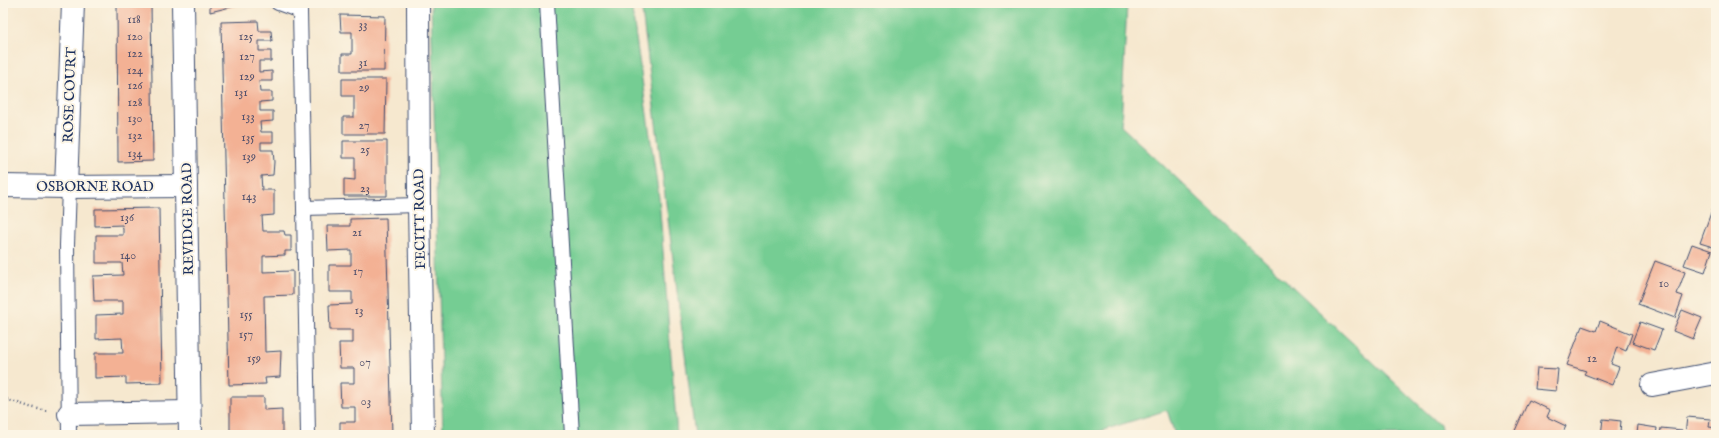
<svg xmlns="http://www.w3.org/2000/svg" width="1719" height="438" viewBox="0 0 1719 438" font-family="'IM FELL English',serif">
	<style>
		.green { fill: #75cd93; stroke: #487e78 }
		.building { fill: #f3b194 }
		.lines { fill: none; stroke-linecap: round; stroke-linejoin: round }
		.service-casing { stroke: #3c4b6f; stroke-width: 16 }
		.minor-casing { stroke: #3c4b6f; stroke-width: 24 }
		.path { stroke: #3c4b6f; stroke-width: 2.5; stroke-dasharray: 1 3; stroke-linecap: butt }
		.service { stroke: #fff; stroke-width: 14 }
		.minor { stroke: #fff; stroke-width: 22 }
		.labels { text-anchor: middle; stroke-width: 4; stroke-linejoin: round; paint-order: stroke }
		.number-label { font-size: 12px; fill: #51506c }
		.street-label { font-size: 14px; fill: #1b2f5e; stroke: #fcf5e5 }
	</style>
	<rect width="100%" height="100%" fill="#fcf5e5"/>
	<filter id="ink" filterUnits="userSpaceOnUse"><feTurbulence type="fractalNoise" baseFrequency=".025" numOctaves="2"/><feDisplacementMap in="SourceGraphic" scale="8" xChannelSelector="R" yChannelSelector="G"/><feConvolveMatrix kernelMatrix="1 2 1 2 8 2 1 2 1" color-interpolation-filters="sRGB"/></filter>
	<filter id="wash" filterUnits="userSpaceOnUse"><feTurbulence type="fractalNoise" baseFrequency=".012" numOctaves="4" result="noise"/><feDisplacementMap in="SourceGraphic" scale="16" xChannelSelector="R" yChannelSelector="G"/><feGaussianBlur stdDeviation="0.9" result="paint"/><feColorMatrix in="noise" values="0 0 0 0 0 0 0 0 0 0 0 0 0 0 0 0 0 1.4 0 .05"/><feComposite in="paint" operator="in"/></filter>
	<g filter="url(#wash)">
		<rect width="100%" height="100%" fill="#f6e8cf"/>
		<!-- green -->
		<g class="green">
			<polygon points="431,3 631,3 659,198 677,435 443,435"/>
			<polygon points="641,3 1127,3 1121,126 1440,425 1442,435 1175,435 1167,410 1088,435 695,435"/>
		</g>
		<g id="blocks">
			<!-- building -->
			<g class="building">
				<polygon points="117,3 151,3 153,161 118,162"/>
				<polygon points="210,3 243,3 243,4 210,12"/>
				<polygon points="340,15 385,16 384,71 342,71 342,54 352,54 352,32 341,32"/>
				<polygon points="258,21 259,31 271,31 272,41 259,41 259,51 271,51 271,61 259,61 259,72 272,71 272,81 259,81 260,92 272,92 272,101 260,102 260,111 273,111 273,121 260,122 261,132 273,132 273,142 261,142 261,150 273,150 274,162 273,175 261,176 262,190 274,190 274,215 262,216 263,231 284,231 285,235 291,235 291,251 285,251 285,255 263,256 263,272 293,271 293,295 264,296 265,352 281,351 280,377 265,378 266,384 229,385 221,22"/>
				<polygon points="342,79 386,79 385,134 343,134 343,117 354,117 354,96 342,96"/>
				<polygon points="343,141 387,141 387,196 344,196 344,179 355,180 355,158 343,158"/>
				<polygon points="1716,199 1716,248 1700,243"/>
				<polygon points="159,208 162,383 126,384 126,377 95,378 95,353 123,353 122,338 96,339 96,315 123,314 123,301 94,301 93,276 123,275 122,263 96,263 96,235 123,235 123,229 122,225 95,226 95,209"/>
				<polygon points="386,218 392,435 340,435 340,422 355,422 355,407 341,407 340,383 354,383 354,368 340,368 339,343 353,343 353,330 330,330 329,305 352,304 352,292 329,292 329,265 351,265 351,250 328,251 327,226 350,226 350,219"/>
				<polygon points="1692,244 1712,251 1705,272 1684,265"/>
				<polygon points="1655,261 1685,272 1677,294 1683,296 1675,318 1638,304"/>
				<polygon points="1682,310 1702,318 1693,339 1673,331"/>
				<polygon points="1600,321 1632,334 1626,351 1617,347 1611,364 1619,367 1612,385 1584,374 1586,371 1567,365 1582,326 1596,331"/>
				<polygon points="1640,322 1662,330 1654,350 1632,342"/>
				<polygon points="1537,368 1558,369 1556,391 1535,389"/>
				<polygon points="230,397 264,397 264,410 282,409 282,435 230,435"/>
				<polygon points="1529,400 1550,410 1547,417 1566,426 1562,435 1513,435"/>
				<polygon points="1687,417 1710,419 1709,427 1716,428 1716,435 1685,435"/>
				<polygon points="1603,419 1621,421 1620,431 1637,434 1638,425 1657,428 1656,435 1601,435"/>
				<polygon points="1661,428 1682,430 1681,435 1660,435"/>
			</g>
		</g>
	</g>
	<g filter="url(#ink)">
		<use href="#blocks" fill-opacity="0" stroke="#3c4b6f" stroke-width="1"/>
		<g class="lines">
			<defs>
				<g id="service">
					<polyline points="278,3 300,11 304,208 419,205"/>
					<polyline points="547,3 572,435"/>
					<polyline points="69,187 67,245 69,435"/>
					<polyline points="304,208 308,435"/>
				</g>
				<g id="minor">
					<polyline points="183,3 190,435"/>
					<polyline points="418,4 419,205 423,435"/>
					<polyline points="3,186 66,187 186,186"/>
					<polyline points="66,187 73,3"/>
					<polyline points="1652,385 1716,373"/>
					<polyline points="69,414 189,412"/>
				</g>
			</defs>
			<!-- service casing -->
			<use href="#service" class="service-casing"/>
			<!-- minor casing -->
			<use href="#minor" class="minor-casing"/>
			<!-- path -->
			<polyline class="path" points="3,398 30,407 47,411"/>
			<!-- service -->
			<use href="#service" class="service"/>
			<!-- minor -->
			<use href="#minor" class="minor"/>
		</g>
	</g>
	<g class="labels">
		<!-- number labels -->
		<g class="number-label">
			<text x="134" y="23">118</text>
			<text x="363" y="28">33</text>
			<text x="135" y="40">120</text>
			<text x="246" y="40">125</text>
			<text x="135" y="57">122</text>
			<text x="247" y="60">127</text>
			<text x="363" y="66">31</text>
			<text x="135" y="74">124</text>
			<text x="247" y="80">129</text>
			<text x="135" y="89">126</text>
			<text x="364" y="91">29</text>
			<text x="241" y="96">131</text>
			<text x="135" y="106">128</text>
			<text x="248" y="120">133</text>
			<text x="135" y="122">130</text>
			<text x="364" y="129">27</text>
			<text x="135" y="139">132</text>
			<text x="248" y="141">135</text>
			<text x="365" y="153">25</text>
			<text x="135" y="157">134</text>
			<text x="249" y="160">139</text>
			<text x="365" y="192">23</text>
			<text x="249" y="200">143</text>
			<text x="127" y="221">136</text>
			<text x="357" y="236">21</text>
			<text x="128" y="259">140</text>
			<text x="358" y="275">17</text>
			<text x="1664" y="287">10</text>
			<text x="359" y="314">13</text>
			<text x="246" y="318">155</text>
			<text x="246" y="338">157</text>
			<text x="254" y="362">159</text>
			<text x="1592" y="362">12</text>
			<text x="365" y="366">07</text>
			<text x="366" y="405">03</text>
		</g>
		<!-- street labels -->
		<g class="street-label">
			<text transform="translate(69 95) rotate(-88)" y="5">ROSE COURT</text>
			<text x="95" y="191">OSBORNE ROAD</text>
			<text transform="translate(187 219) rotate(-91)" y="5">REVIDGE ROAD</text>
			<text transform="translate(419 219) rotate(-91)" y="5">FECITT ROAD</text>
		</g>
	</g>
	<!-- margin -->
	<rect width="1719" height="438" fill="none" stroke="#fcf5e5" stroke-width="16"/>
</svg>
